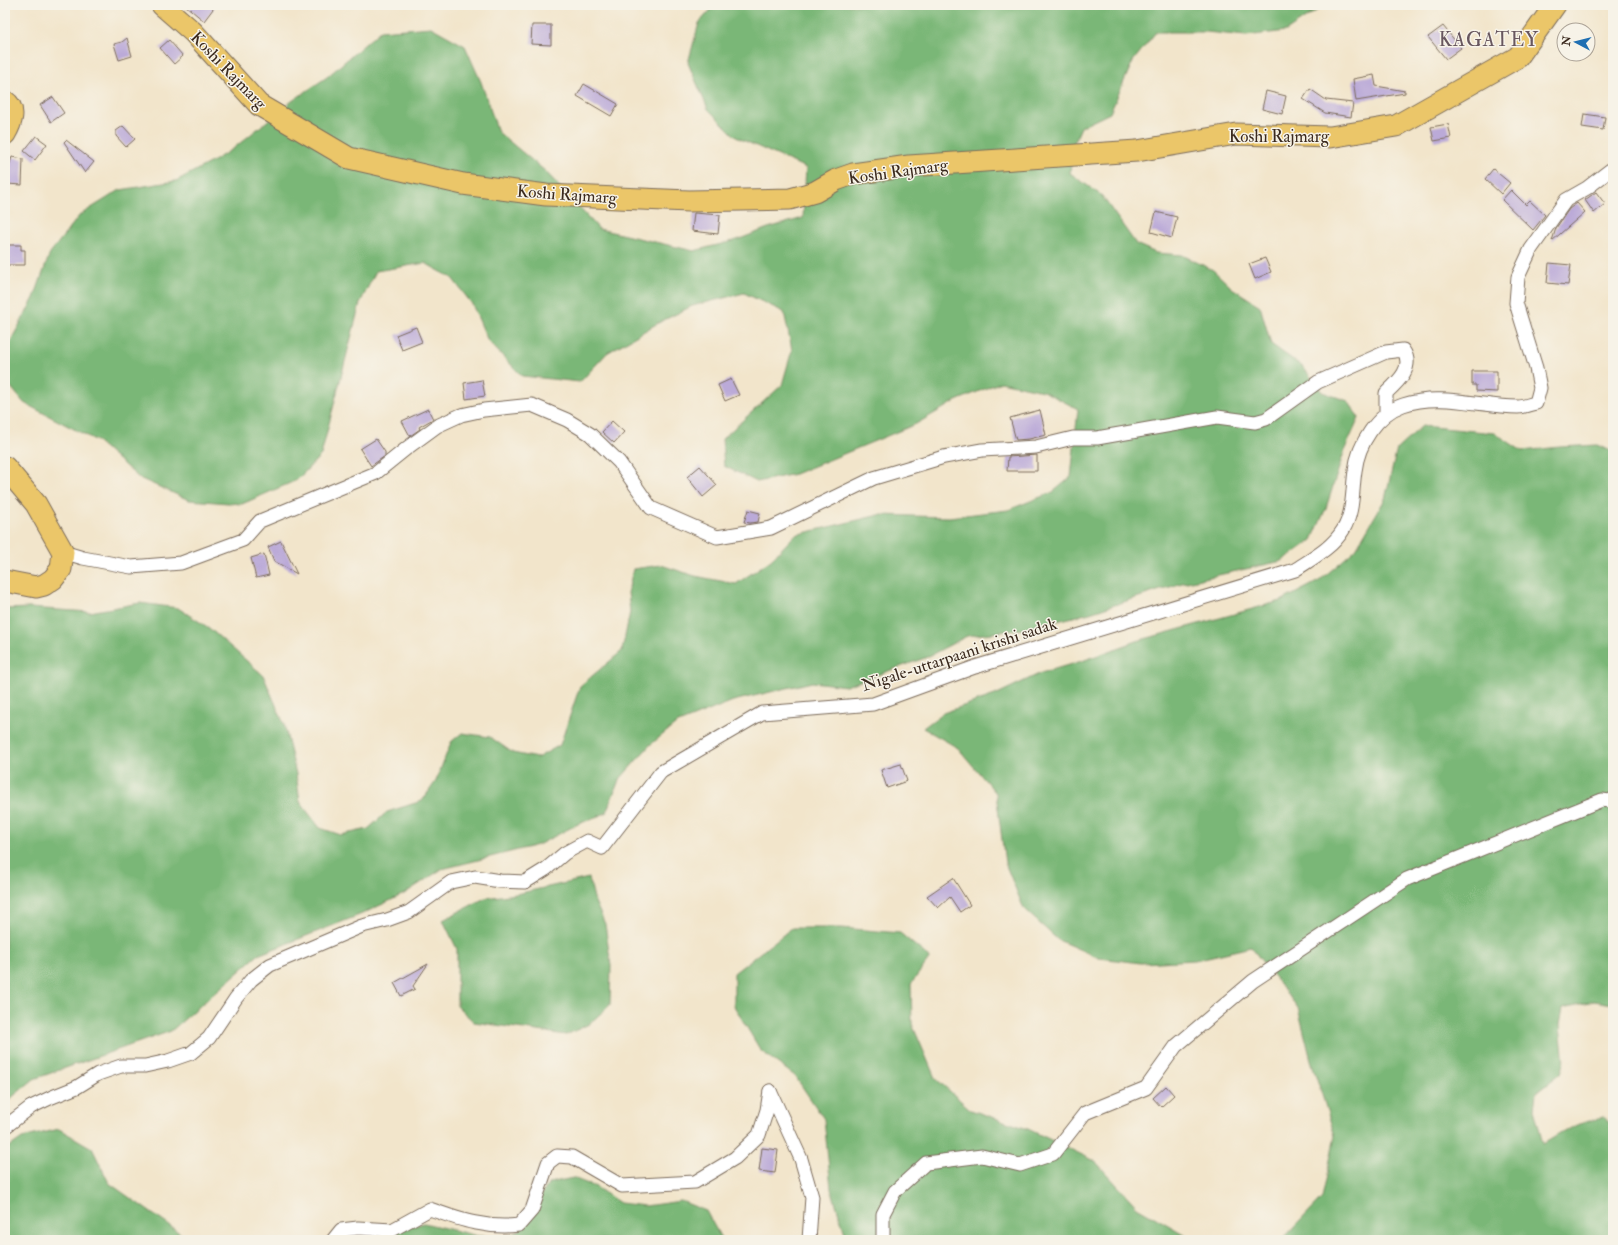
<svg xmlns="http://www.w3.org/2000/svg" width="1618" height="1245" viewBox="0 0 1618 1245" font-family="'IM FELL Double Pica',serif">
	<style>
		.forest { fill: #7ab777; stroke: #5a704a }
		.building { fill: #bbaad8 }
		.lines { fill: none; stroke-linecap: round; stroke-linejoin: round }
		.street-casing { stroke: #7b6b5b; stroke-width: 15 }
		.primary-casing { stroke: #7b6b5b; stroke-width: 23 }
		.street { stroke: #fff; stroke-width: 13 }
		.primary { stroke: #ebc669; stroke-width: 21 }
		.labels { text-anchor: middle; stroke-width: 3; stroke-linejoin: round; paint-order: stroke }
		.street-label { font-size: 17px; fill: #3b2a1e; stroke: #f7f3e8 }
		.quarter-label { font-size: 19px; letter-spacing: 1px; fill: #68575f; stroke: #f7f3e8 }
	</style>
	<rect width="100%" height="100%" fill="#f7f3e8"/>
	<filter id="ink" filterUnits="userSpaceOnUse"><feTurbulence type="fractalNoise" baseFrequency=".025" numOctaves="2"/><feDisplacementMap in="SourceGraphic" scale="8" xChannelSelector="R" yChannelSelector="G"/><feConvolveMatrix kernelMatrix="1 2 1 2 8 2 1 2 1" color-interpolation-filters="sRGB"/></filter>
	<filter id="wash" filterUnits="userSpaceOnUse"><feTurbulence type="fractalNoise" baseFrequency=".012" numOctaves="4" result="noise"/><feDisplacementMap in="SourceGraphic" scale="16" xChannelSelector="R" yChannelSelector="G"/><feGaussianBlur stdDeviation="0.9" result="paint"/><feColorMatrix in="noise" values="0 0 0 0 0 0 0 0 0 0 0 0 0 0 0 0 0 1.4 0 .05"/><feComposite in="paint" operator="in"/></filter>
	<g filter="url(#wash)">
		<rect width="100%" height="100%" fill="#f2e5cb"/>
		<!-- forest -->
		<g class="forest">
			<polygon points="715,5 1325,5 1286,31 1246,36 1206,32 1156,32 1133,61 1110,113 1081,127 1073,145 1070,173 1102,196 1136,244 1156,253 1182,255 1213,270 1232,288 1260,306 1271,344 1303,367 1322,392 1348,401 1359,418 1345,449 1326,508 1312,540 1282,561 1182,583 1090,613 1024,629 967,636 925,658 846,686 812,682 733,701 676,724 650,745 619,780 606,813 576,825 538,845 442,869 404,894 362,914 258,955 171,1031 34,1079 5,1103 5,609 29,608 90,612 140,603 178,608 209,628 263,675 284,724 296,774 300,802 320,828 341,835 368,829 387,812 422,801 436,781 451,742 462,733 490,737 513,753 537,758 560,745 580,686 622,651 630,612 628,592 633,569 661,565 695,576 736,584 771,560 795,535 879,515 949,517 1008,510 1053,492 1071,477 1078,409 1043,391 1001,382 956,401 916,424 795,474 757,482 724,466 722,439 782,385 792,350 784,312 744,293 692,306 658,323 607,353 580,382 522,376 488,341 472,304 452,278 425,263 376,271 360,303 321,455 297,480 242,504 189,500 139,478 97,441 24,403 5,380 5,361 9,344 34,298 50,253 80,215 120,190 176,181 215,160 234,148 292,101 327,77 380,31 431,27 465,46 481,82 498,132 545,171 599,229 694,251 737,240 768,228 803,218 806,168 736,137 708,109 688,63 699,23"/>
			<path d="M1422 426 1495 433 1522 451 1560 447 1598 445 1613 452V1004L1594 1001 1563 1008 1560 1025 1564 1064 1561 1073 1536 1093 1534 1109 1543 1144C1563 1132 1580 1121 1603 1118L1613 1127V1240H1282L1322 1198 1335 1136 1311 1060 1298 1008 1251 947 1195 960 1141 963 1099 958 1058 940 1024 909 1005 863 996 793 958 748 923 728 943 713 995 695 1041 673 1082 661 1137 641 1281 601 1319 581 1356 549 1385 499 1397 449Z"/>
			<polygon points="589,878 595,902 605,924 611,966 610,1005 589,1024 566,1035 474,1022 457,1006 457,949 443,920 485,898 516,894"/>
			<polygon points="792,928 842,928 900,933 930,958 911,984 912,1024 935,1078 971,1110 1028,1129 1095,1161 1137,1207 1194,1240 847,1240 831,1188 824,1119 795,1076 761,1051 734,1006 734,973"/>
			<polygon points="59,1129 92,1148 109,1183 181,1234 187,1240 5,1240 5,1150 22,1138"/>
			<polygon points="573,1178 596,1187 620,1203 645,1206 681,1201 706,1211 722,1240 363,1240 424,1223 478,1236 505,1237 519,1231 549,1183"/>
		</g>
		<g id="blocks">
			<!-- building -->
			<g class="building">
				<polygon points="185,5 216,5 204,21"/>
				<polygon points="532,25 551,25 551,45 531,44"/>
				<polygon points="1443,26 1461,48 1446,59 1428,37"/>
				<polygon points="127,38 132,56 119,60 114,44 122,42"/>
				<polygon points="169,40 183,56 174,64 160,48"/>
				<polygon points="1374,75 1376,86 1405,91 1405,93 1356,101 1353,79"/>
				<polygon points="584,84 618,104 611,116 577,96"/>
				<polygon points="1310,89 1326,100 1353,103 1351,117 1325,113 1303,99"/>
				<polygon points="1266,91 1286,96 1282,114 1262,109"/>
				<polygon points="53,97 64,113 51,122 40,105"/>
				<polygon points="1584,114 1605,117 1603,130 1582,127"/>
				<polygon points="1448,124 1451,138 1434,141 1431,127"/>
				<polygon points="123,126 135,139 126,147 116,136 116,131"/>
				<polygon points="36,136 47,144 35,160 24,151"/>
				<polygon points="66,140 94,162 85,173 64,142"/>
				<polygon points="12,157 23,159 22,185 7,184 8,169"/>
				<polygon points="1493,169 1510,183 1501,194 1485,179"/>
				<polygon points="1511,190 1526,205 1530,201 1545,215 1533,230 1502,200"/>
				<polygon points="1596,192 1605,204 1594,213 1585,200"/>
				<polygon points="1577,203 1585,212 1552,241 1556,228 1569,209"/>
				<polygon points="1156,212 1177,217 1172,238 1151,232"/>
				<polygon points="694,213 720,215 718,234 692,231"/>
				<polygon points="5,245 21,245 21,250 25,250 25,265 5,265"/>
				<polygon points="1265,258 1271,272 1255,279 1249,264"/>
				<polygon points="1549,263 1571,265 1568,285 1547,283"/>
				<polygon points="416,327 422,342 402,350 396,335"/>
				<polygon points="1472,371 1497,371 1497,392 1476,391 1476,385 1472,385"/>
				<polygon points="731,379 739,395 725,401 718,385"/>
				<polygon points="482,380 485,396 466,399 464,383"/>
				<polygon points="428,409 433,419 419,427 420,429 410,436 402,421"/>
				<polygon points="1040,410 1046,435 1029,439 1016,440 1010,418"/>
				<polygon points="612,421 624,432 614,443 602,432"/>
				<polygon points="376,439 385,452 385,456 371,466 360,449"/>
				<polygon points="1037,455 1037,471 1007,471 1008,457"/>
				<polygon points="700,466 717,485 703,497 687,477"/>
				<polygon points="748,510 760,513 758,522 750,523 744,522"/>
				<polygon points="281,541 297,574 274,561 268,547"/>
				<polygon points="264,554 269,575 256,578 251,558"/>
				<polygon points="901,764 907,781 887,788 881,770"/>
				<polygon points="953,878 970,905 960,912 950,897 938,908 927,896"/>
				<polygon points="428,964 413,986 415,989 401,996 394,983"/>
				<polygon points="1166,1086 1174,1095 1161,1107 1153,1098"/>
				<polygon points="762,1148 778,1150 775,1173 759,1171"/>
			</g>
		</g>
	</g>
	<g filter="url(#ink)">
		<use href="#blocks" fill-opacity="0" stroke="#7b6b5b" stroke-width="1"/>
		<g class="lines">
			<defs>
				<g id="street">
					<path d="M63 552 83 558 131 567 181 563 243 540 260 521 376 473 407 448 437 426 461 415 484 410 532 405 567 420 590 434 619 462 651 508 717 537 771 528 874 478 944 457 982 450 1036 447 1073 438H1097L1217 417 1255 422 1266 419 1318 382 1386 352 1403 350C1415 367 1398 382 1386 393V414"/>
					<polyline points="770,1091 801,1159 812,1197 809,1240"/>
					<path d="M5 1127 31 1107 52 1097 77 1087 98 1074 121 1066H145L168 1061 191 1053 209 1038 236 998 251 980 270 965 362 926 387 920 409 912 451 882 475 877 500 881 525 882 546 869 565 853 587 841 602 848 661 772 762 713 873 704 975 667 1295 570C1313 558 1332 548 1343 530 1354 512 1352 490 1355 471 1358 444 1377 414 1403 405 1440 392 1481 407 1518 407 1524 407 1530 404 1536 403L1540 388 1536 368 1516 303 1518 277 1531 249 1566 200 1587 188 1613 168"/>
					<path d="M333 1240 341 1230 358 1228 392 1230 430 1209C461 1220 486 1229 519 1225L532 1210 548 1163 557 1156 572 1157 622 1186 695 1182 735 1158 759 1135 767 1110 770 1091"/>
					<polyline points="883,1240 883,1214 895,1191 926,1163 982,1156 1020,1165 1053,1154 1085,1113 1146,1088 1176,1046 1253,981 1407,879 1602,800 1609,801 1613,799"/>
				</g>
				<g id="primary">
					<polyline points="162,5 193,32 259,105 349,158 463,184 546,195 689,201 790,199 815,192 836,180 853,174 909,166 1137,151 1236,134 1330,137 1396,126 1518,57 1555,5"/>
					<path d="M5 101C17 109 11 124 5 134"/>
					<polyline points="5,467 36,504 63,552 61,569 53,579 44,585 36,587 5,581"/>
				</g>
			</defs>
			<!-- street casing -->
			<use href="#street" class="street-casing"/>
			<!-- primary casing -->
			<use href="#primary" class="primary-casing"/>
			<!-- street -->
			<use href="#street" class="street"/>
			<!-- primary -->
			<use href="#primary" class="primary"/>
		</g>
	</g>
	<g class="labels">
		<!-- street labels -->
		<g class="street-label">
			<text transform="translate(229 70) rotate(46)" y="6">Koshi Rajmarg</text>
			<text x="1279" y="142">Koshi Rajmarg</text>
			<text transform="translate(898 171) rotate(-8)" y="6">Koshi Rajmarg</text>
			<text transform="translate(567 194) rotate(4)" y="6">Koshi Rajmarg</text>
			<text transform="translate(959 654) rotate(-18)" y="6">Nigale-uttarpaani krishi sadak</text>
		</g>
		<!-- quarter labels -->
		<g class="quarter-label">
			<text x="1489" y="46">KAGATEY</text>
		</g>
	</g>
	<!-- margin -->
	<rect width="1618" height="1245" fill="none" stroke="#f7f3e8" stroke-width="20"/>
	<!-- north arrow -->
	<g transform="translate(1576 42) rotate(277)"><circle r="19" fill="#f7f3e8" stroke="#aca397"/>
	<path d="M0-3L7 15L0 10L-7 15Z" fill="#1f6fb2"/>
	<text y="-6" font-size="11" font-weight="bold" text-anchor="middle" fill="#3b2a1e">N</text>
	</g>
</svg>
